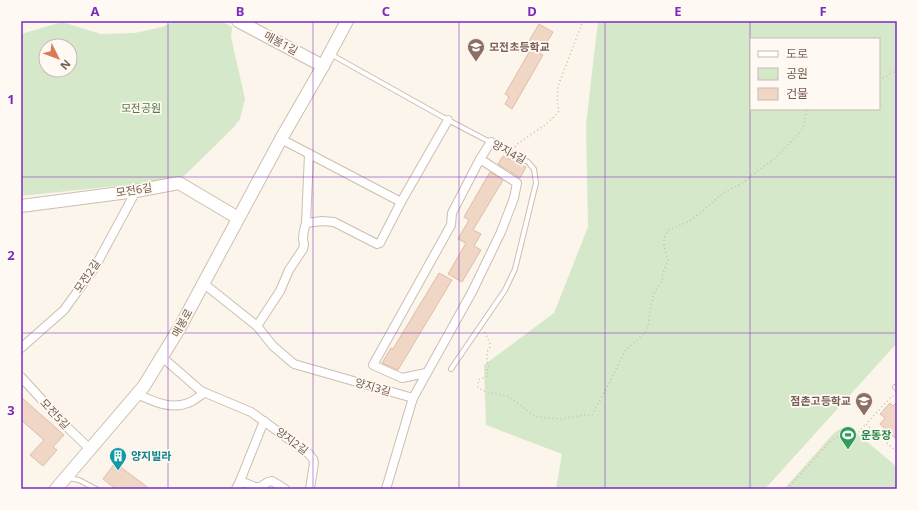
<svg xmlns="http://www.w3.org/2000/svg" width="918" height="510" viewBox="0 0 918 510" font-family="'Noto Sans','Noto Sans KR',sans-serif">
	<style>
		.green { fill: #d6e8ca; fill-rule: evenodd }
		.building { fill: #efd6c5; stroke: #e0bda6 }
		.lines { fill: none; stroke-linecap: round; stroke-linejoin: round }
		.lane-casing { stroke: #cdbeb1; stroke-width: 6 }
		.street-casing { stroke: #cdbeb1; stroke-width: 10 }
		.secondary-casing { stroke: #cfbeaf; stroke-width: 14 }
		.path { stroke: #d4b9a7; stroke-width: 1.5; stroke-dasharray: 1 3; stroke-linecap: butt }
		.lane { stroke: #fff; stroke-width: 4 }
		.street { stroke: #fff; stroke-width: 8 }
		.secondary { stroke: #fff; stroke-width: 12 }
		.grid { fill: none; stroke: #7b2cbf; stroke-width: 1; stroke-opacity: 0.55 }
		.labels { text-anchor: middle; stroke-width: 3.5; stroke-linejoin: round; paint-order: stroke }
		.street-label { font-size: 11px; fill: #755d50; stroke: #fef9f2 }
		.education-label { font-size: 11px; font-weight: bold; fill: #785e54; stroke: #fef9f2; text-anchor: start }
		.park-label { font-size: 11px; fill: #567948; stroke: #fef9f2 }
		.leisure-label { font-size: 11px; font-weight: bold; fill: #27864d; stroke: #fef9f2; text-anchor: start }
		.culture-label { font-size: 11px; font-weight: bold; fill: #0d838f; stroke: #fef9f2; text-anchor: start }
		.neatline { fill: none; stroke: #7b2cbf; stroke-width: 1.5 }
		.grid-label { font-size: 13px; text-anchor: middle; font-weight: bold; fill: #7b2cbf }
	</style>
	<rect width="100%" height="100%" fill="#fbf5eb"/>
	<!-- green -->
	<g class="green">
		<path d="M175 21H221L232 27 231 37 245 99 240 119 234 127 184 176 165 181 21 196V34L62 22 101 34 135 33 162 27ZM46 46H70V70H46Z"/>
		<path d="M598 21H897V343L765 489H556L562 454 486 425 484 365 554 313 588 227 586 125ZM751 39H879V109H751Z"/>
		<polygon points="842,428 848,428 853,430 897,467 897,489 784,489 834,433"/>
	</g>
	<!-- building -->
	<g class="building">
		<polygon points="539,24 553,32 540,54 543,55 512,109 505,104 509,97 505,94 531,49 526,46"/>
		<polygon points="503,156 526,167 520,178 498,164"/>
		<polygon points="490,172 503,180 473,230 481,234 474,246 481,250 462,282 448,274 466,243 458,239 469,220 464,217"/>
		<polygon points="439,273 452,280 398,370 382,363 391,348 393,349"/>
		<polygon points="21,397 64,435 53,447 57,450 43,466 30,455 44,440 21,420"/>
		<polygon points="897,402 897,440 880,424 885,418 880,414 890,403 893,406"/>
		<polygon points="115,463 150,489 116,489 103,479"/>
	</g>
	<g class="lines">
		<defs>
			<g id="lane">
				<polyline points="332,55 448,120 528,162 534,169 536,183 515,269 505,290 451,369"/>
				<polyline points="895,387 897,389"/>
				<polyline points="69,478 79,480 96,489"/>
			</g>
			<g id="street">
				<polyline points="281,139 401,202"/>
				<polyline points="480,159 491,142"/>
				<polyline points="306,223 309,154"/>
				<polyline points="203,283 257,326 273,346 294,364 413,398 386,489"/>
				<polyline points="257,326 280,291 289,270 303,249 304,245 303,238 304,230 306,223 322,221 334,222 373,242 377,244 380,243 401,202 448,120"/>
				<polyline points="21,348 64,310 95,267 136,191"/>
				<polyline points="162,357 201,391 251,412 309,454 313,459 314,463 310,489"/>
				<polyline points="21,377 68,428 90,449"/>
				<path d="M137 394C152 401 171 410 188 403 194 401 199 396 204 393"/>
				<polyline points="413,398 472,292 501,232 514,198 517,183 480,159 452,213 451,225 373,365 402,378 426,373"/>
				<polyline points="240,481 264,421"/>
				<polyline points="236,489 240,481 255,487 260,487 268,482 272,481 285,489"/>
			</g>
			<g id="secondary">
				<polyline points="238,21 323,66"/>
				<polyline points="21,206 136,191 179,183 238,218"/>
				<polyline points="56,489 144,386 180,327 281,139 323,66 347,21"/>
			</g>
		</defs>
		<!-- lane casing -->
		<use href="#lane" class="lane-casing"/>
		<!-- street casing -->
		<use href="#street" class="street-casing"/>
		<!-- secondary casing -->
		<use href="#secondary" class="secondary-casing"/>
		<!-- path -->
		<g class="path">
			<polyline points="879,80 897,70"/>
			<polyline points="515,147 517,144 545,125 558,113 559,110 557,101 558,86 581,26 582,21"/>
			<polyline points="485,332 490,344 490,347 487,352 487,361 489,367 487,369 488,376 478,380 478,387 483,391 503,395 509,397 532,414 538,417 561,419 585,415 588,416 592,415 612,378 613,375 625,351 639,338 645,333 648,326 651,305 654,293 662,281 663,273 668,261 664,245 664,238 665,235 669,230 690,221 703,211 716,199 725,192 744,182 759,170 774,159 792,141 801,131 804,124 807,109"/>
			<polyline points="897,398 894,396 892,396 866,424 897,452"/>
			<path d="M787 489 828 444C832 440 837 436 843 436 847 436 850 438 854 437L866 424"/>
		</g>
		<!-- lane -->
		<use href="#lane" class="lane"/>
		<!-- street -->
		<use href="#street" class="street"/>
		<!-- secondary -->
		<use href="#secondary" class="secondary"/>
	</g>
	<!-- grid -->
	<path class="grid" d="M168 21V489M313 21V489M459 21V489M605 21V489M750 21V489M21 177H897M21 333H897"/>
	<!-- icons -->
	<defs>
		<symbol id="school-pin" viewBox="-11 -11 22 30"><path d="M0 17L-7.5 6A9.5 9.5 0 1 1 7.5 6Z" fill="#8d6e63" stroke="#fef9f2"/><path d="M0-5L7-2L0 1L-7-2ZM-4 1L0 2.5L4 1V4Q0 6-4 4Z" fill="#fff"/></symbol>
		<symbol id="stadium-pin" viewBox="-11 -11 22 30"><path d="M0 17L-7.5 6A9.5 9.5 0 1 1 7.5 6Z" fill="#2e9e5b" stroke="#fef9f2"/><path d="M0-5a6.5 5 0 1 0 0 10a6.5 5 0 1 0 0-10ZM-3.5-1.8h7v3.6h-7Z" fill="#fff"/></symbol>
		<symbol id="building-pin" viewBox="-11 -11 22 30"><path d="M0 17L-7.5 6A9.5 9.5 0 1 1 7.5 6Z" fill="#0f9aa8" stroke="#fef9f2"/><path d="M-4-6H4V6H1V3H-1V6H-4ZM-2.5-4.3h1.7v1.8h-1.7ZM.8-4.3h1.7v1.8H.8ZM-2.5-1h1.7V.8h-1.7ZM.8-1h1.7V.8H.8Z" fill="#fff"/></symbol>
	</defs>
	<g fill-rule="evenodd">
		<use href="#school-pin" x="466" y="37" width="20" height="27"/>
		<use href="#school-pin" x="854" y="391" width="20" height="27"/>
		<use href="#stadium-pin" x="838" y="425" width="20" height="27"/>
		<use href="#building-pin" x="108" y="446" width="20" height="27"/>
	</g>
	<g class="labels">
		<!-- street labels -->
		<g class="street-label">
			<text transform="translate(281 43) rotate(28)" y="4">매봉1길</text>
			<text transform="translate(509 152) rotate(29)" y="4">양지4길</text>
			<text transform="translate(134 190) rotate(-9)" y="4">모전6길</text>
			<text transform="translate(87 276) rotate(-56)" y="4">모전2길</text>
			<text transform="translate(182 323) rotate(-61)" y="4">매봉로</text>
			<text transform="translate(373 387) rotate(16)" y="4">양지3길</text>
			<text transform="translate(55 414) rotate(47)" y="4">모전5길</text>
			<text transform="translate(292 441) rotate(37)" y="4">양지2길</text>
		</g>
		<!-- education labels -->
		<g class="education-label">
			<text x="489" y="51">모전초등학교</text>
			<text x="851" y="405" text-anchor="end">점촌고등학교</text>
		</g>
		<!-- park labels -->
		<g class="park-label">
			<text x="141" y="112">모전공원</text>
		</g>
		<!-- leisure labels -->
		<g class="leisure-label">
			<text x="861" y="439">운동장</text>
		</g>
		<!-- culture labels -->
		<g class="culture-label">
			<text x="131" y="460">양지빌라</text>
		</g>
	</g>
	<!-- border -->
	<rect width="918" height="510" fill="none" stroke="#fef9f2" stroke-width="44"/>
	<!-- legend -->
	<rect x="750" y="38" width="130" height="72" fill="#fef9f2" stroke="#c7bbb1"/>
	<rect x="758" y="51" width="20" height="6" fill="#ffffff" stroke="#c7bbb1"/>
	<text x="786" y="58" font-size="12" fill="#755d50">도로</text>
	<rect x="758" y="68" width="20" height="12" fill="#d6e8ca" stroke="#c7bbb1"/>
	<text x="786" y="78" font-size="12" fill="#755d50">공원</text>
	<rect x="758" y="88" width="20" height="12" fill="#efd6c5" stroke="#c7bbb1"/>
	<text x="786" y="98" font-size="12" fill="#755d50">건물</text>
	<!-- north arrow -->
	<g transform="translate(58 58) rotate(132)"><circle r="19" fill="#fef9f2" stroke="#c7bbb1"/>
	<path d="M0-3L7 15L0 10L-7 15Z" fill="#db795b"/>
	<text y="-6" font-size="11" font-weight="bold" text-anchor="middle" fill="#755d50">N</text>
	</g>
	<rect x="22" y="22" width="874" height="466" class="neatline"/>
	<g class="grid-label">
		<text x="95" y="16">A</text>
		<text x="240" y="16">B</text>
		<text x="386" y="16">C</text>
		<text x="532" y="16">D</text>
		<text x="678" y="16">E</text>
		<text x="823" y="16">F</text>
		<text x="11" y="104">1</text>
		<text x="11" y="260">2</text>
		<text x="11" y="415">3</text>
	</g>
</svg>
